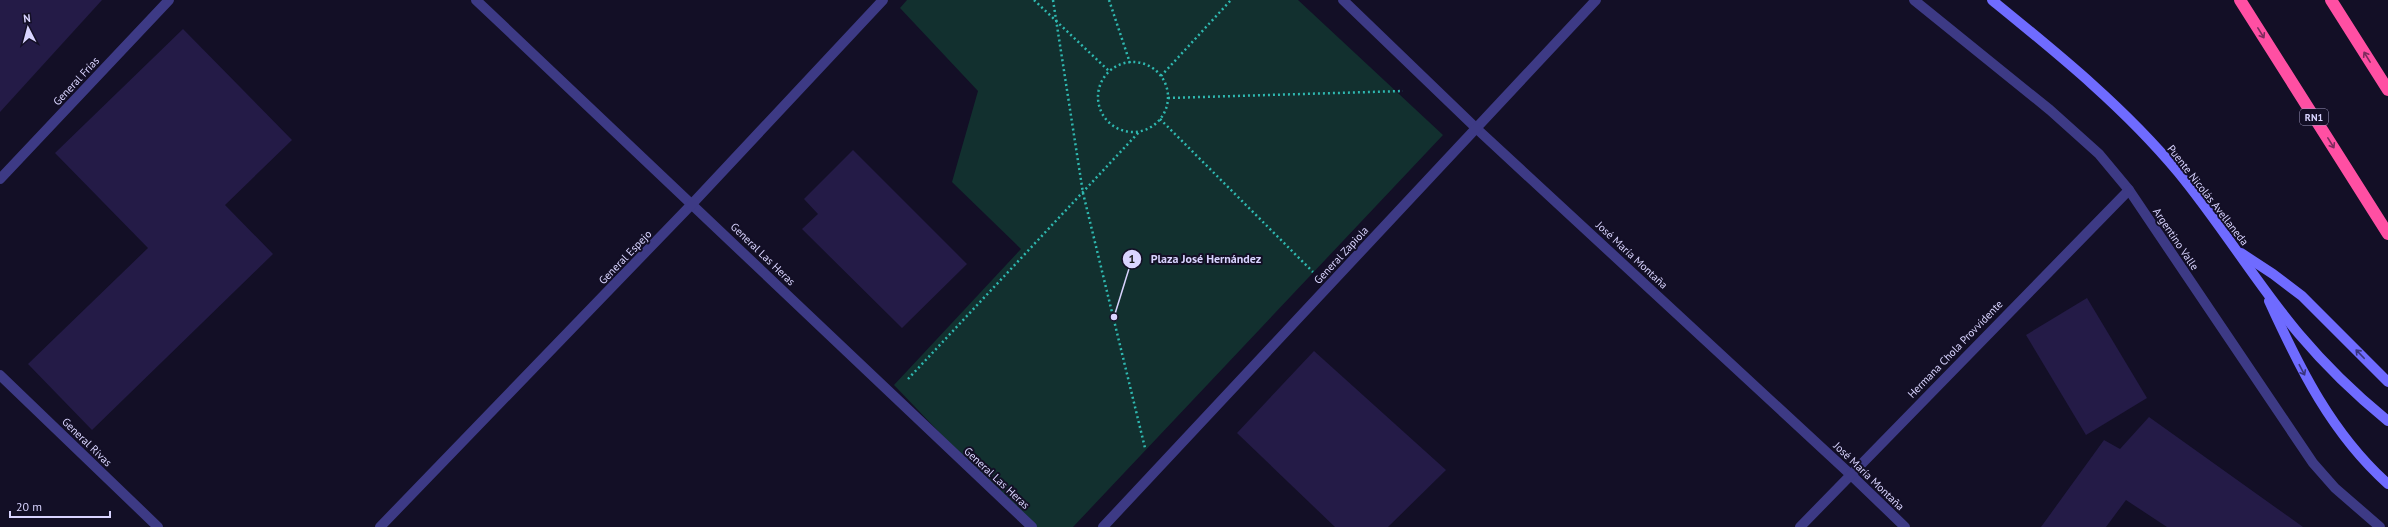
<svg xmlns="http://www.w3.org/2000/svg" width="2388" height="527" viewBox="0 0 2388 527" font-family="'PT Sans',sans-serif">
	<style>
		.green { fill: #12302f }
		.building { fill: #241b47 }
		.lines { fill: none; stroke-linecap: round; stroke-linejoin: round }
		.path { stroke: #2fb8b0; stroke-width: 2.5; stroke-dasharray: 2 3; stroke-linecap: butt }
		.minor { stroke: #3d3a85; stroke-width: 10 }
		.secondary { stroke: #6f6bff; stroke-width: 10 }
		.motorway { stroke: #ff4fa3; stroke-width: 12 }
		.oneway { stroke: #7d2c5e }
		.oneway2 { stroke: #38347d }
		.labels { text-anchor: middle; stroke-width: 4; stroke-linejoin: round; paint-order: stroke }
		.shield { fill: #130f26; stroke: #9e99be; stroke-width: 1 }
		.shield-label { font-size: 10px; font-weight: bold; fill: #d9d4ff }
		.street-label { font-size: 11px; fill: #d9d4ff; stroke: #130f26 }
		.leader { fill: none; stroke: #d9d4ff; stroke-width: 1.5 }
		.callout-dot { fill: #d9d4ff; stroke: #130f26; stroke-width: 1.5 }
		.mark-label { font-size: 12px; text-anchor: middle; font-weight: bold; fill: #111 }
		.callout-label { font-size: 12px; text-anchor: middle; font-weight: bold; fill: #d9d4ff; stroke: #130f26; stroke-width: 4; stroke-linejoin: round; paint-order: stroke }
	</style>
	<rect width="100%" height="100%" fill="#130f26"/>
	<!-- green -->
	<polygon class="green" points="907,0 1298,0 1443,135 1073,527 1030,527 894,385 1021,249 952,182 978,91 900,8"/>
	<!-- building -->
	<g class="building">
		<polygon points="0,0 102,0 0,112"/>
		<polygon points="183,29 292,140 225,205 273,254 92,430 28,364 148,248 55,153"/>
		<polygon points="853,150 967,264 902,328 802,229 818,214 804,199"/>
		<polygon points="2087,298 2147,398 2086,435 2026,335"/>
		<polygon points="1314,351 1446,470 1388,527 1335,527 1237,433"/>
		<polygon points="2149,417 2303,527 2167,527 2126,500 2106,527 2041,527 2104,440 2120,449"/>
	</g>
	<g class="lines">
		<!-- path -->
		<g class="path">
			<polyline points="1034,0 1110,72"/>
			<polyline points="1053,0 1083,193 1145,448"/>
			<polyline points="1109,0 1130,63"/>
			<circle cx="1133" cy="97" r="35"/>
			<polyline points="1161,76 1231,0"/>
			<polyline points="1168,98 1403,91"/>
			<polyline points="1160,119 1313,272"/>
			<polyline points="908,379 1140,131"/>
		</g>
		<!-- minor -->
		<g class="minor">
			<polyline points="476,0 1032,527"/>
			<polyline points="1343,0 1477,129 1850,474 1905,527"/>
			<polyline points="1914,0 2050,110 2099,154 2129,190 2313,463 2335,488 2380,527"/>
			<polyline points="0,179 169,0"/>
			<polyline points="0,375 158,527"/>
			<polyline points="380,527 692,204 883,0"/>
			<polyline points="1103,527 1596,0"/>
			<polyline points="1800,527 2129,190"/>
		</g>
		<!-- secondary -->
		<g class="secondary">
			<path d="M1992 0C2057 53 2124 107 2178 172 2221 224 2256 283 2299 334 2326 366 2356 395 2388 421"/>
			<polyline points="2241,253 2273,274 2302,296 2388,382"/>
			<path d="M2269 301C2300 369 2332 434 2388 484"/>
		</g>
		<!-- motorway -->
		<g class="motorway">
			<polyline points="2240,0 2388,234"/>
			<polyline points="2331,0 2388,90"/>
		</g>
	</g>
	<!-- one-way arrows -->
	<defs><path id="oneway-shaft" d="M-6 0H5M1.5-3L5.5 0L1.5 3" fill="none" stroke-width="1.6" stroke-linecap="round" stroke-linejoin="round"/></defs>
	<g class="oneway">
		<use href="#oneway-shaft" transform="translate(2261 33) rotate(58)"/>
		<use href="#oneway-shaft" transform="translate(2367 57) rotate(-122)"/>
		<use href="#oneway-shaft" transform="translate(2331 143) rotate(58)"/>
	</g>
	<g class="oneway2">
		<use href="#oneway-shaft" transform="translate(2360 354) rotate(-134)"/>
		<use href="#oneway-shaft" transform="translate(2302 370) rotate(62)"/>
	</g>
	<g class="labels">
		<!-- shield labels -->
		<rect class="shield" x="2300" y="109" width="28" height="16" rx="3"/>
		<g class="shield-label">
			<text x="2314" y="121">RN1</text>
		</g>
		<!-- street labels -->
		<g class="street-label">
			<text transform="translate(76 81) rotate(-47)" y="4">General Frías</text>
			<text transform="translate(2208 195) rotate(52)" y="4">Puente Nicolás Avellaneda</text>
			<text transform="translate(2176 239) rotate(56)" y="4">Argentino Valle</text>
			<text transform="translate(763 254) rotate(44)" y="4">General Las Heras</text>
			<text transform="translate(1341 255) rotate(-47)" y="4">General Zapiola</text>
			<text transform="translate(1632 255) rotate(43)" y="4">José María Montaña</text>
			<text transform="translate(625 257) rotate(-46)" y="4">General Espejo</text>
			<text transform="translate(1955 349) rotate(-46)" y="4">Hermana Chola Provvidente</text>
			<text transform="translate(87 442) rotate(44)" y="4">General Rivas</text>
			<text transform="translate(1869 476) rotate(44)" y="4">José María Montaña</text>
			<text transform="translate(997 478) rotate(43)" y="4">General Las Heras</text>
		</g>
	</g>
	<!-- callouts -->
	<path class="leader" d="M1114 317L1132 259"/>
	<g class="callout-dot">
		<circle cx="1114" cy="317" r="4"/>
		<circle cx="1132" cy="259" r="10"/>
	</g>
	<g class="mark-label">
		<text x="1132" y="263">1</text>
	</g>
	<g class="callout-label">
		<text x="1206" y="263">Plaza José Hernández</text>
	</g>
	<!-- north arrow -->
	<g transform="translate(28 28) rotate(354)" stroke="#130f26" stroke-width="3" paint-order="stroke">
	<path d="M0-3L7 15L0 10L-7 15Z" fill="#d9d4ff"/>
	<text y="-6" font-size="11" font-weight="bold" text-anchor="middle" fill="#d9d4ff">N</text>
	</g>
	<!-- scale -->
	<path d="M10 511v6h100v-6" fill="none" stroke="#d9d4ff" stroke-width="2"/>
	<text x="16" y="511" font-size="12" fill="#d9d4ff" stroke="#130f26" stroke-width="3" paint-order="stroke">20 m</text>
</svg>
